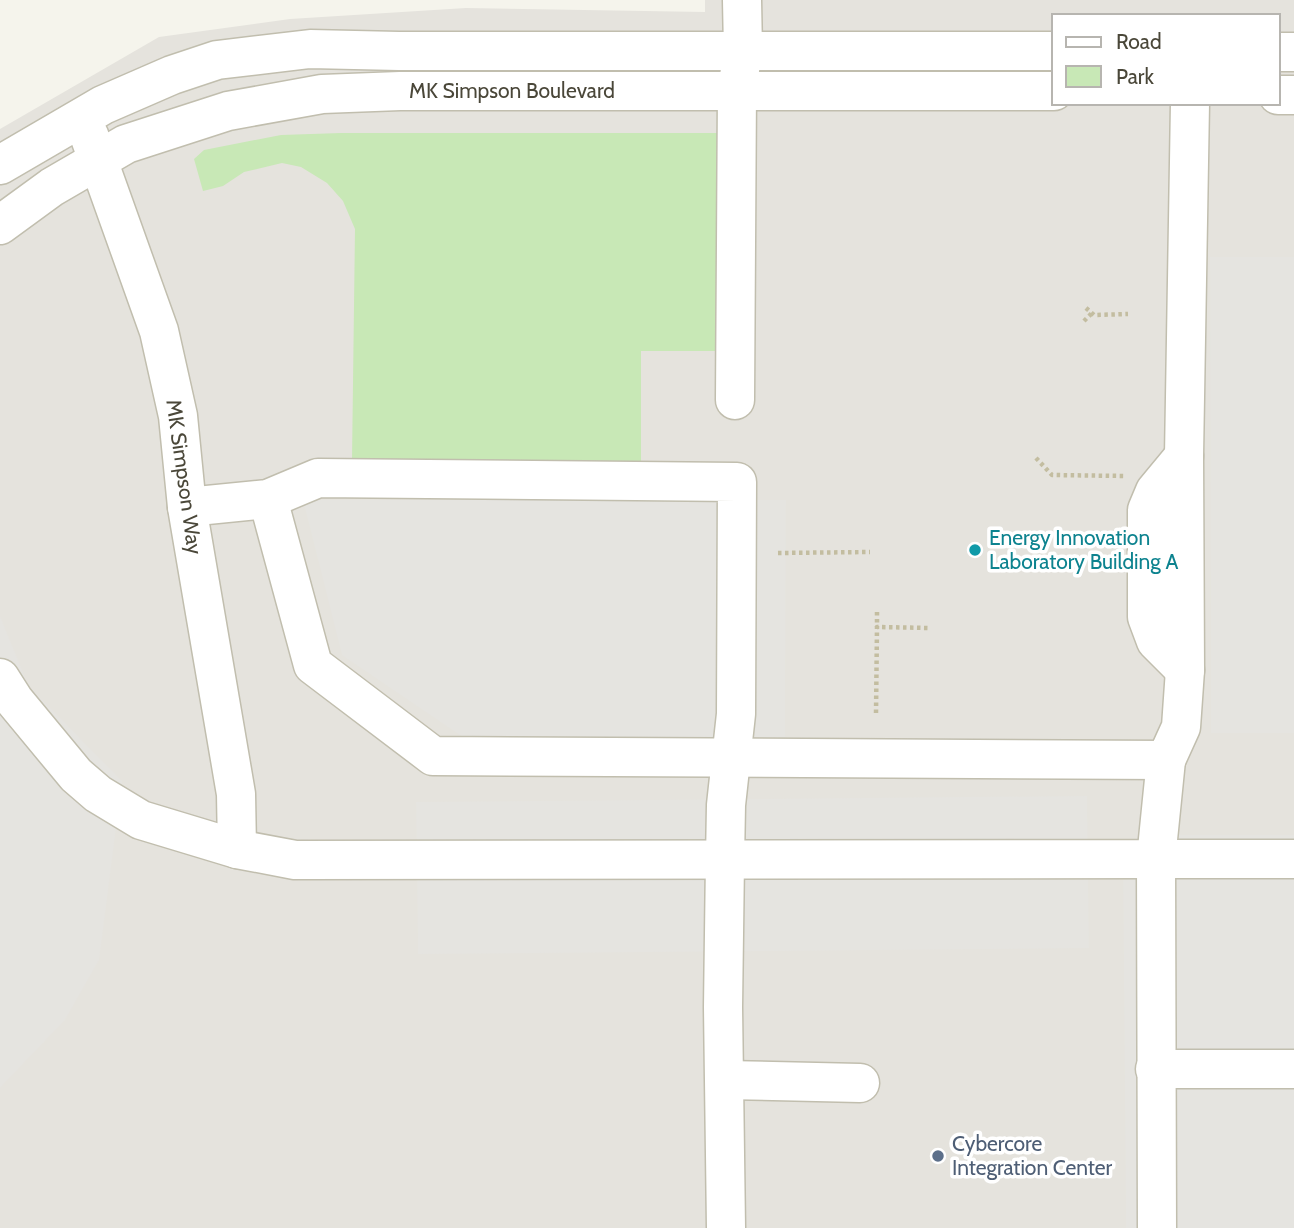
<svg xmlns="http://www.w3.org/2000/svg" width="1294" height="1228" viewBox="0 0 1294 1228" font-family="Cabin,sans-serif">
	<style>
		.industrial { fill: #e5e3dd; fill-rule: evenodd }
		.green { fill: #c8e8b6 }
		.parking { fill: #e5e4e0 }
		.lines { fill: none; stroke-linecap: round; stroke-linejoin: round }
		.minor-casing { stroke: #c1beae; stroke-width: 41 }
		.path { stroke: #c3bda0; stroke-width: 4.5; stroke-dasharray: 3.5 3.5; stroke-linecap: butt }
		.minor { stroke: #fff; stroke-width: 38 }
		.culture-dot { fill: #0f9aa8; stroke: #fff; stroke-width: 2.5 }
		.service-dot { fill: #5c6f8a; stroke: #fff; stroke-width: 2.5 }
		.labels { text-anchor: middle; stroke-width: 7; stroke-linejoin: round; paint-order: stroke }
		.street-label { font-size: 21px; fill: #4a4739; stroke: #fff }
		.culture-label { font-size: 21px; fill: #0d838f; stroke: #fff; text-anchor: start }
		.service-label { font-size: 21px; fill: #4e5e75; stroke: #fff; text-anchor: start }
	</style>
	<rect width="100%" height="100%" fill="#f5f4ec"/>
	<!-- industrial -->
	<path class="industrial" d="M705 0H1294V1228H0V129L159 37 290 19 466 8 705 12ZM1054 16H1278V103H1054Z"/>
	<!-- green -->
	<polygon class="green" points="341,133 717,133 720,351 641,351 641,463 352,460 355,229 343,201 327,183 301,167 282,163 244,172 223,186 203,191 194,159 204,150 281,135"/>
	<!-- parking -->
	<g class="parking">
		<polygon points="1210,257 1294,257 1294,733 1211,733"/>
		<polygon points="303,500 786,500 785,737 463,737 342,655"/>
		<polygon points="0,616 28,685 122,781 99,960 65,1020 0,1088"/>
		<polygon points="1087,796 1089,948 418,954 416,802"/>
		<polygon points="1156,835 1294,835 1294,1228 1126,1228 1123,867"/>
	</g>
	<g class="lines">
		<defs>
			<g id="minor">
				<polyline points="1278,52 1294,52"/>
				<polyline points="1278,95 1294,95"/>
				<polyline points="89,135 159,331 178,416 187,507 236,794 237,849"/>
				<polyline points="0,165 103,105 172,75 217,60 310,49 399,51 1054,51"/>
				<polyline points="0,225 52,187 126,144 228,111 322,94 400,91 1054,91"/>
				<polyline points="735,400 737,90 743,50 742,0"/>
				<polyline points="1184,456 1155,491 1147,510 1147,617 1156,641 1185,670"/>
				<polyline points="268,499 313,665 433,756 1166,760 1181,727 1185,670 1184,456 1190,103"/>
				<polyline points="187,507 268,499 318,478 737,482 736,714 726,805 725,860 723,1007 726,1228"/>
				<polyline points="0,678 14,700 76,775 98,794 141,820 237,849 295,860 1156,859 1166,760"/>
				<polyline points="1155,1069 1294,1069"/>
				<polyline points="725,1080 860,1083"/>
				<polyline points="1157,1228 1156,859 1294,859"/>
			</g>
		</defs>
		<!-- minor casing -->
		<use href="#minor" class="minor-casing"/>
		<!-- path -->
		<g class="path">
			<polyline points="1086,308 1094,315 1128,314"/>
			<polyline points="1084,321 1092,313"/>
			<polyline points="1036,458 1052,475 1126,476"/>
			<polyline points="778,553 870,552"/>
			<polyline points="877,612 877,627"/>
			<polyline points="876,713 877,627 930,628"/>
		</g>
		<!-- minor -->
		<use href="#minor" class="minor"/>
	</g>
	<!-- markers -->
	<circle class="culture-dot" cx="975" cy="550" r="7"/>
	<circle class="service-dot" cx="938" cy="1156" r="7"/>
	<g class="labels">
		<!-- street labels -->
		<g class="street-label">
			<text x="512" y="98">MK Simpson Boulevard</text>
			<text transform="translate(184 477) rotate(82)" y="7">MK Simpson Way</text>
		</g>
		<!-- culture labels -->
		<g class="culture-label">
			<text x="989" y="545">Energy Innovation<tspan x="989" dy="24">Laboratory Building A</tspan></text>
		</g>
		<!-- service labels -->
		<g class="service-label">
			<text x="952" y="1151">Cybercore<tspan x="952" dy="24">Integration Center</tspan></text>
		</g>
	</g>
	<!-- legend -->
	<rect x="1052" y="14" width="228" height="91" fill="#ffffff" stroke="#b7b5b0" stroke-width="2"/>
	<rect x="1066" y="37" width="35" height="10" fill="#ffffff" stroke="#b7b5b0" stroke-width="2"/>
	<text x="1116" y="49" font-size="21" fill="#4a4739">Road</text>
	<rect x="1066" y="66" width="35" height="21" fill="#c8e8b6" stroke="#b7b5b0" stroke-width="2"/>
	<text x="1116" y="84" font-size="21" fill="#4a4739">Park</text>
</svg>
